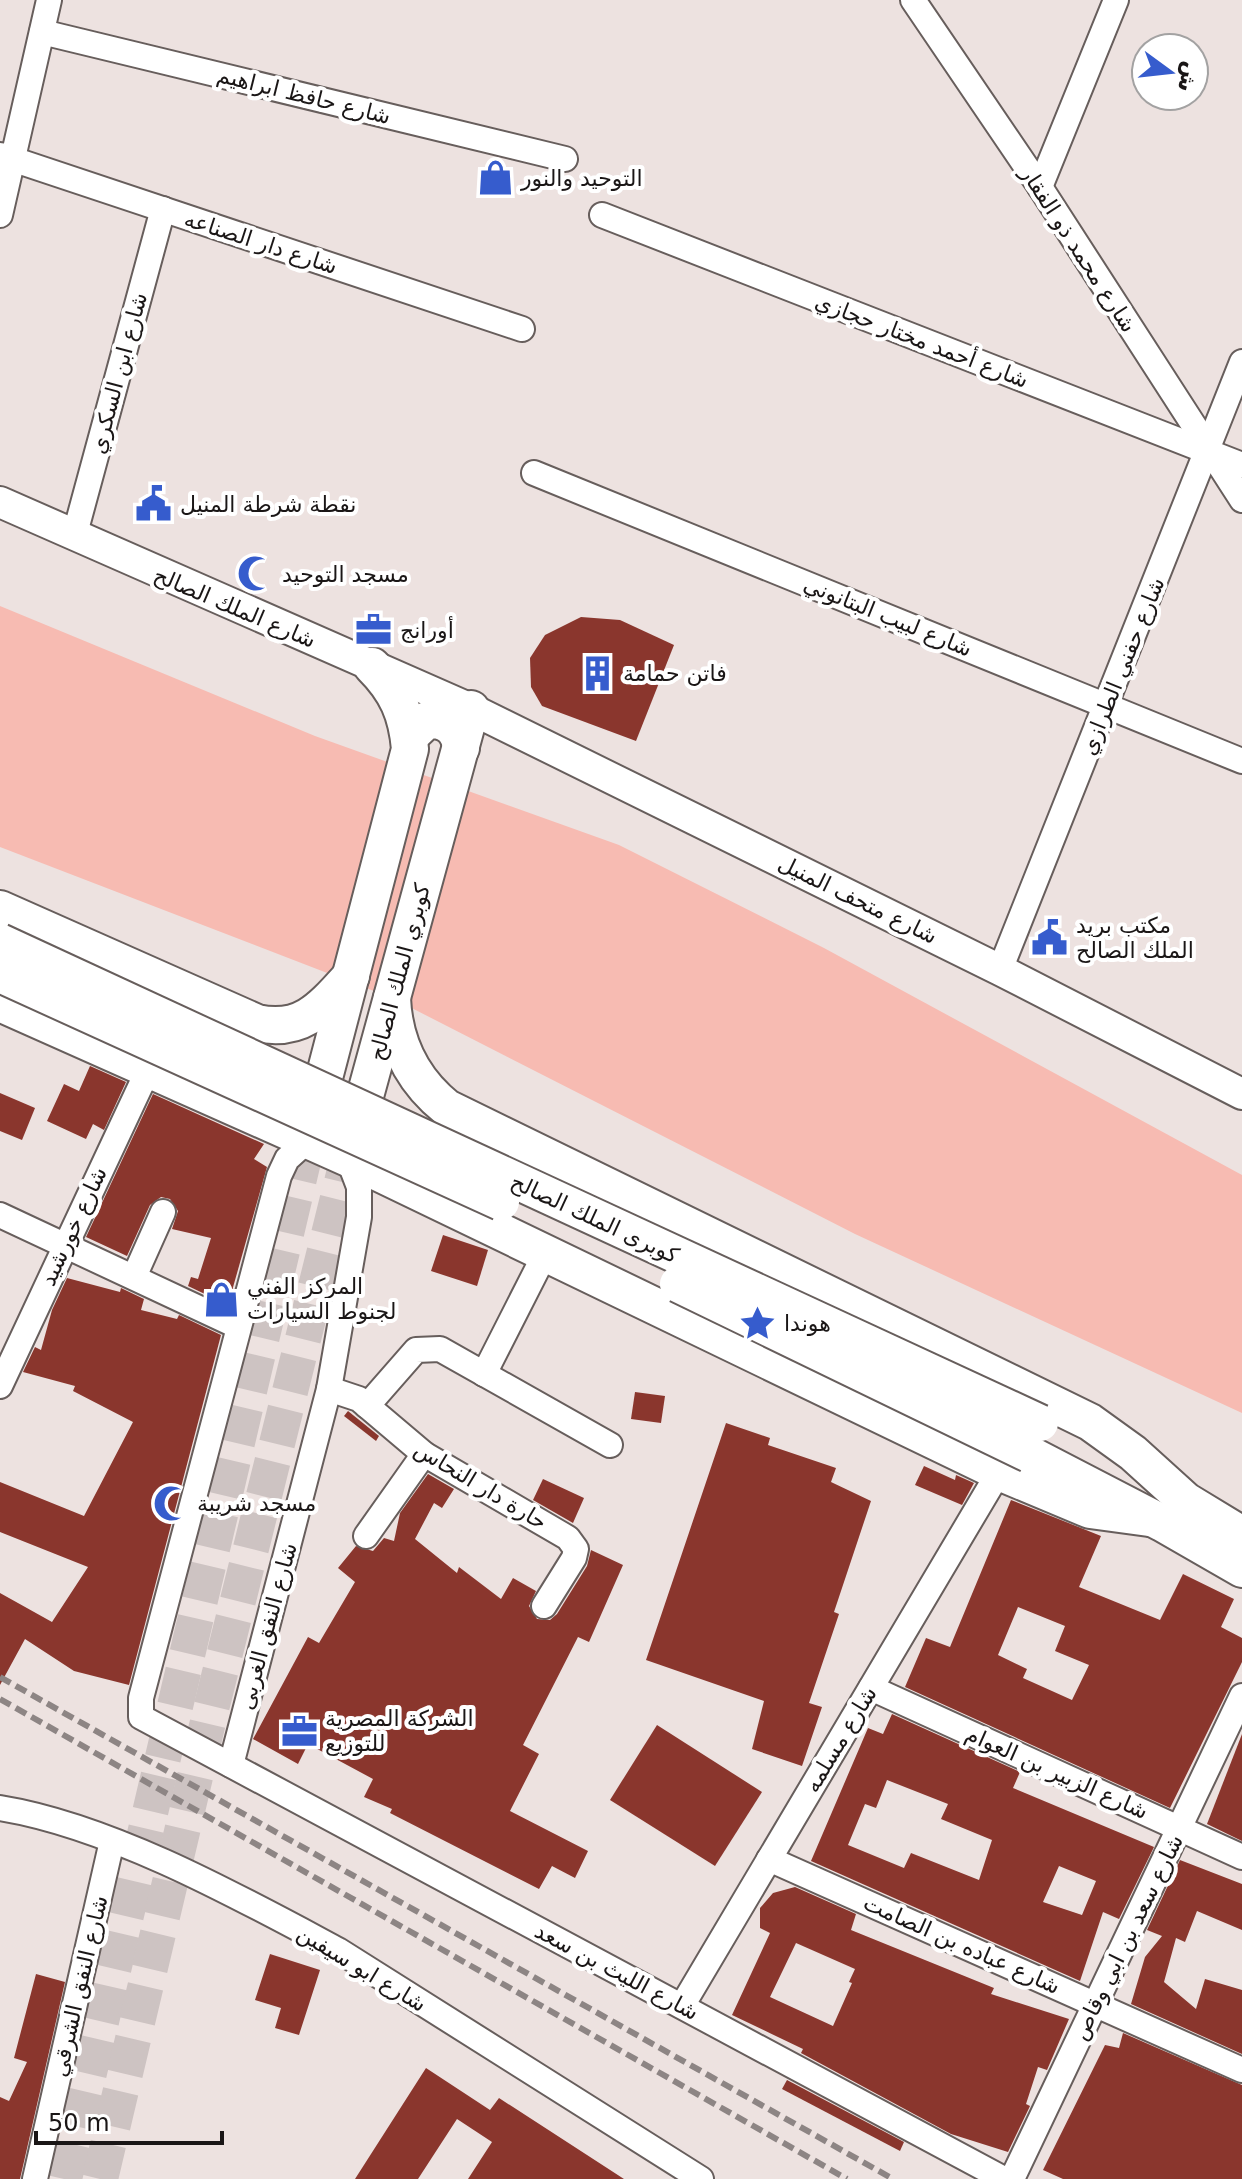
<svg xmlns="http://www.w3.org/2000/svg" width="1242" height="2179" viewBox="0 0 1242 2179" font-family="'DejaVu Sans',Cairo,sans-serif">
	<style>
		.water { fill: #f7bbb2 }
		.building { fill: #8a362d; fill-rule: evenodd }
		.lines { fill: none; stroke-linecap: round; stroke-linejoin: round }
		.highway-tunnel { stroke: #cdc3c2; stroke-width: 36; stroke-dasharray: 36 18; stroke-linecap: butt }
		.minor-casing { stroke: #675e5c; stroke-width: 28 }
		.major-casing { stroke: #675e5c; stroke-width: 34 }
		.highway-casing { stroke: #675e5c; stroke-width: 40 }
		.minor { stroke: #fff; stroke-width: 24 }
		.major { stroke: #fff; stroke-width: 30 }
		.highway { stroke: #fff; stroke-width: 36 }
		.rail { stroke: #8d8584; stroke-width: 6; stroke-dasharray: 12 6; stroke-linecap: butt }
		.highway-bridge-casing { stroke: #675e5c; stroke-width: 40; stroke-linecap: butt }
		.highway-bridge { stroke: #fff; stroke-width: 36 }
		.labels { text-anchor: middle; stroke-width: 8; stroke-linejoin: round; paint-order: stroke }
		.street-label { font-size: 22px; fill: #1a1616; stroke: #fff }
		.poi-label { font-size: 22px; fill: #1a1616; stroke: #fff; text-anchor: start }
	</style>
	<rect width="100%" height="100%" fill="#ede2e0"/>
	<!-- water -->
	<polygon class="water" points="0,606 315,736 619,845 824,948 1242,1175 1242,1413 855,1234 392,998 0,847"/>
	<!-- building -->
	<g class="building">
		<polygon points="581,617 620,620 674,645 636,741 542,706 531,687 530,658 545,635"/>
		<polygon points="90,1066 126,1082 104,1130 93,1124 86,1139 47,1121 64,1084 79,1091"/>
		<polygon points="0,1093 35,1108 22,1140 0,1131"/>
		<polygon points="153,1094 264,1144 254,1159 267,1167 228,1305 188,1286 191,1277 198,1279 211,1238 172,1229 178,1211 170,1199 161,1197 150,1205 127,1256 86,1237"/>
		<polygon points="443,1235 488,1250 477,1286 431,1271"/>
		<polygon points="67,1278 120,1292 121,1288 144,1299 141,1310 177,1319 179,1315 221,1335 129,1685 74,1671 25,1639 0,1685 0,1593 52,1622 88,1567 0,1532 0,1482 84,1516 133,1422 73,1391 75,1386 23,1372 35,1347 41,1350 52,1310"/>
		<polygon points="635,1392 665,1396 661,1423 631,1419"/>
		<polygon points="348,1411 379,1436 376,1441 344,1416"/>
		<polygon points="726,1423 770,1438 768,1445 836,1468 831,1482 871,1501 834,1612 839,1614 809,1703 822,1707 802,1766 752,1749 764,1701 646,1660"/>
		<polygon points="924,1466 955,1480 956,1475 974,1483 962,1505 915,1485"/>
		<polygon points="428,1474 454,1489 442,1508 434,1503 415,1539 457,1573 459,1567 501,1599 513,1578 536,1591 529,1606 537,1619 550,1620 557,1614 587,1566 591,1550 623,1565 589,1642 578,1637 523,1745 539,1754 510,1811 588,1851 575,1878 552,1866 539,1889 390,1813 392,1809 364,1797 373,1779 308,1744 298,1764 253,1739 308,1637 319,1643 355,1582 338,1568 356,1546 373,1551 384,1538 394,1541 400,1513"/>
		<polygon points="543,1479 584,1498 573,1523 533,1500"/>
		<path d="M1011 1500 1101 1536 1079 1587 1160 1620 1183 1574 1234 1599 1221 1627 1242 1638V1662L1170 1808 905 1687 926 1638 950 1647ZM1018 1607 1065 1626 1055 1651 1089 1665 1072 1700 1023 1678 1027 1669 998 1655Z"/>
		<path d="M892 1714 1020 1772 1013 1788 1154 1847 1119 1919 1103 1912 1080 1981 811 1861 868 1728 883 1734ZM887 1780 948 1804 941 1819 992 1840 979 1880 911 1853 904 1868 848 1845 865 1804 876 1808ZM1059 1866 1096 1881 1082 1915 1043 1902Z"/>
		<polygon points="657,1725 762,1792 715,1866 610,1800"/>
		<polygon points="1242,1734 1242,1841 1207,1824"/>
		<polygon points="1180,1860 1242,1884 1242,1930 1197,1911 1185,1942 1176,1938 1164,1982 1196,2009 1205,1979 1242,1990 1242,2054 1131,2004 1145,1957 1162,1936 1147,1930"/>
		<path d="M795 1887 856 1914 851 1930 994 1988 991 1994 1069 2019 1047 2070 1038 2067 1026 2104 1030 2106 1008 2152 951 2134 801 2053 803 2049 732 2015 770 1933 760 1928V1908L773 1893ZM796 1943 855 1969 849 1982 852 1983 833 2026 770 1997Z"/>
		<polygon points="270,1954 320,1970 299,2035 275,2028 281,2008 255,2000"/>
		<polygon points="36,1974 65,1982 20,2179 0,2179 0,2097 9,2101 27,2062 14,2058"/>
		<polygon points="1123,2033 1242,2085 1242,2179 1063,2179 1043,2170 1105,2045 1119,2048"/>
		<polygon points="426,2068 490,2110 499,2098 624,2179 468,2179 492,2142 457,2119 418,2179 355,2179"/>
		<polygon points="787,2080 904,2142 900,2151 782,2089"/>
	</g>
	<g class="lines">
		<!-- highway-tunnel -->
		<g class="highway-tunnel">
			<polyline points="64,2179 308,1140"/>
			<polyline points="100,2179 211,1709 348,1158"/>
		</g>
		<defs>
			<g id="minor">
				<polyline points="913,0 1040,187 1242,500"/>
				<polyline points="42,32 565,159"/>
				<polyline points="0,155 522,329"/>
				<polyline points="1040,187 1116,0"/>
				<polyline points="0,215 49,0"/>
				<polyline points="602,215 1242,465"/>
				<polyline points="534,473 1242,761"/>
				<polyline points="74,537 163,209"/>
				<polyline points="1000,970 1242,362"/>
				<polyline points="308,1140 287,1159 279,1176 141,1698 141,1717 1004,2179"/>
				<polyline points="0,1215 237,1326"/>
				<polyline points="134,1277 163,1212"/>
				<polyline points="484,1374 546,1252"/>
				<polyline points="0,1386 141,1085 152,1070"/>
				<polyline points="329,1389 359,1399 424,1454 568,1538 576,1549 574,1558 544,1606"/>
				<polyline points="367,1406 416,1350 440,1349 610,1445"/>
				<polyline points="366,1536 424,1454"/>
				<polyline points="871,1688 1242,1857"/>
				<polyline points="231,1765 329,1389 359,1217 359,1187 348,1158"/>
				<path d="M0 1808C111 1826 239 1897 338 1950L701 2179"/>
				<polyline points="769,1859 1242,2070"/>
				<polyline points="682,2006 999,1472"/>
				<polyline points="35,2179 112,1841"/>
				<polyline points="1012,2179 1242,1696"/>
			</g>
			<polyline id="major" points="0,502 471,709 1000,970 1242,1094"/>
			<g id="highway">
				<path d="M409 737 427 720C446 719 459 728 461 748"/>
				<path d="M0 909 257 1023C302 1033 322 1008 351 976"/>
				<path d="M392 998C394 1043 412 1080 447 1108L1090 1422 1133 1453 1186 1501 1242 1535"/>
				<polyline points="0,1003 348,1158 999,1472 1090,1510 1149,1518"/>
				<path d="M313 1120 410 749C407 714 397 691 372 666"/>
				<polyline points="353,1140 471,709"/>
				<polyline points="1029,1454 1162,1523 1242,1569"/>
			</g>
		</defs>
		<!-- minor casing -->
		<use href="#minor" class="minor-casing"/>
		<!-- major casing -->
		<use href="#major" class="major-casing"/>
		<!-- highway casing -->
		<use href="#highway" class="highway-casing"/>
		<!-- minor -->
		<use href="#minor" class="minor"/>
		<!-- major -->
		<use href="#major" class="major"/>
		<!-- highway -->
		<use href="#highway" class="highway"/>
		<!-- rail -->
		<g class="rail">
			<polyline points="0,1677 893,2179"/>
			<polyline points="0,1699 847,2179"/>
		</g>
		<defs>
			<g id="highway-bridge">
				<polyline points="0,942 1040,1423"/>
				<polyline points="0,974 501,1202"/>
				<polyline points="678,1284 1029,1454"/>
			</g>
		</defs>
		<!-- highway-bridge casing -->
		<use href="#highway-bridge" class="highway-bridge-casing"/>
		<!-- highway-bridge -->
		<use href="#highway-bridge" class="highway-bridge"/>
	</g>
	<!-- icons -->
	<defs>
		<symbol id="shop-bare" viewBox="-9 -9 18 18"><path d="M-5-2.5h2.3a2.7 3.5 0 0 1 5.4 0H5L5.5 6h-11ZM-1.5-2.5h3a1.5 2.3 0 0 0-3 0Z" fill="#365ccd" stroke="#fff" stroke-width="2.5" paint-order="stroke"/></symbol>
		<symbol id="civic-bare" viewBox="-9 -9 18 18"><path d="M-.6-6.5H3V-4.5H.6V-3L4-1V1h2V6H-6V1h2V-1L-.6-3ZM-1.2 2.5V6h2.4V2.5Z" fill="#365ccd" stroke="#fff" stroke-width="2.5" paint-order="stroke"/></symbol>
		<symbol id="mosque-bare" viewBox="-9 -9 18 18"><path d="M3.5-4.9A6 6 0 1 0 3.5 4.9A5 5 0 1 1 3.5-4.9Z" fill="#365ccd" stroke="#fff" stroke-width="2.5" paint-order="stroke"/></symbol>
		<symbol id="office-bare" viewBox="-9 -9 18 18"><path d="M-6-3h4V-5.5h4V-3h4V5H-6ZM-1-4.5V-3h2v-1.5ZM-6 0V1H6V0Z" fill="#365ccd" stroke="#fff" stroke-width="2.5" paint-order="stroke"/></symbol>
		<symbol id="building-bare" viewBox="-9 -9 18 18"><path d="M-4-6H4V6H1V3H-1V6H-4ZM-2.5-4.3h1.7v1.8h-1.7ZM.8-4.3h1.7v1.8H.8ZM-2.5-1h1.7V.8h-1.7ZM.8-1h1.7V.8H.8Z" fill="#365ccd" stroke="#fff" stroke-width="2.5" paint-order="stroke"/></symbol>
		<symbol id="sight-bare" viewBox="-9 -9 18 18"><path d="M0-6L1.8-2.2L6-1.7L2.9 1.2L3.7 5.4L0 3.3L-3.7 5.4L-2.9 1.2L-6-1.7L-1.8-2.2Z" fill="#365ccd" stroke="#fff" stroke-width="2.5" paint-order="stroke"/></symbol>
	</defs>
	<g fill-rule="evenodd">
		<use href="#shop-bare" x="470" y="152" width="51" height="51"/>
		<use href="#civic-bare" x="128" y="478" width="51" height="51"/>
		<use href="#mosque-bare" x="230" y="548" width="51" height="51"/>
		<use href="#office-bare" x="348" y="604" width="51" height="51"/>
		<use href="#building-bare" x="572" y="648" width="51" height="51"/>
		<use href="#civic-bare" x="1024" y="912" width="51" height="51"/>
		<use href="#shop-bare" x="196" y="1274" width="51" height="51"/>
		<use href="#sight-bare" x="732" y="1298" width="51" height="51"/>
		<use href="#mosque-bare" x="146" y="1478" width="51" height="51"/>
		<use href="#office-bare" x="274" y="1706" width="51" height="51"/>
	</g>
	<g class="labels">
		<!-- street labels -->
		<g class="street-label">
			<text transform="translate(304 95) rotate(14)" y="8">شارع حافظ ابراهيم</text>
			<text transform="translate(261 242) rotate(18)" y="8">شارع دار الصناعه</text>
			<text transform="translate(1079 249) rotate(57)" y="8">شارع محمد ذو الفقار</text>
			<text transform="translate(922 340) rotate(21)" y="8">شارع أحمد مختار حجازي</text>
			<text transform="translate(118 373) rotate(-75)" y="8">شارع ابن السكري</text>
			<text transform="translate(235 607) rotate(23)" y="8">شارع الملك الصالح</text>
			<text transform="translate(888 616) rotate(22)" y="8">شارع لبيب البتانوني</text>
			<text transform="translate(1122 666) rotate(-68)" y="8">شارع حفني الطرازي</text>
			<text transform="translate(858 899) rotate(26)" y="8">شارع متحف المنيل</text>
			<text transform="translate(399 972) rotate(-75)" y="8">كوبري الملك الصالح</text>
			<text transform="translate(595 1218) rotate(25)" y="8">كوبرى الملك الصالح</text>
			<text transform="translate(73 1226) rotate(-65)" y="8">شارع خورشيد</text>
			<text transform="translate(481 1485) rotate(31)" y="8">حارة دار النحاس</text>
			<text transform="translate(267 1626) rotate(-75)" y="8">شارع النفق الغربى</text>
			<text transform="translate(840 1739) rotate(-59)" y="8">شارع مسلمه</text>
			<text transform="translate(1057 1772) rotate(24)" y="8">شارع الزبير بن العوام</text>
			<text transform="translate(1127 1937) rotate(-64)" y="8">شارع سعد بن ابي وقاص</text>
			<text transform="translate(962 1944) rotate(24)" y="8">شارع عباده بن الصامت</text>
			<text transform="translate(362 1968) rotate(31)" y="8">شارع ابو سيفين</text>
			<text transform="translate(617 1971) rotate(28)" y="8">شارع الليث بن سعد</text>
			<text transform="translate(79 1986) rotate(-77)" y="8">شارع النفق الشرقي</text>
		</g>
		<!-- poi labels -->
		<g class="poi-label">
			<text x="521" y="186">التوحيد والنور</text>
			<text x="180" y="512">نقطة شرطة المنيل</text>
			<text x="282" y="582">مسجد التوحيد</text>
			<text x="400" y="638">أورانج</text>
			<text x="623" y="681">فاتن حمامة</text>
			<text x="1076" y="933">مكتب بريد<tspan x="1076" dy="25">الملك الصالح</tspan></text>
			<text x="247" y="1294">المركز الفني<tspan x="247" dy="25">لجنوط السيارات</tspan></text>
			<text x="784" y="1331">هوندا</text>
			<text x="197" y="1511">مسجد شريبة</text>
			<text x="325" y="1726">الشركة المصرية<tspan x="325" dy="25">للتوزيع</tspan></text>
		</g>
	</g>
	<!-- north arrow -->
	<g transform="translate(1170 72) rotate(105)"><circle r="38" fill="#ffffff" stroke="#a3a2a2" stroke-width="2"/>
	<path d="M0-6L14 30L0 20L-14 30Z" fill="#365ccd"/>
	<text y="-12" font-size="22" font-weight="bold" text-anchor="middle" fill="#1a1616">ش</text>
	</g>
	<!-- scale -->
	<path d="M36 2131v12h186v-12" fill="none" stroke="#1a1616" stroke-width="4"/>
	<text x="48" y="2131" font-size="24" fill="#1a1616" stroke="#ffffff" stroke-width="6" paint-order="stroke">50 m</text>
</svg>
